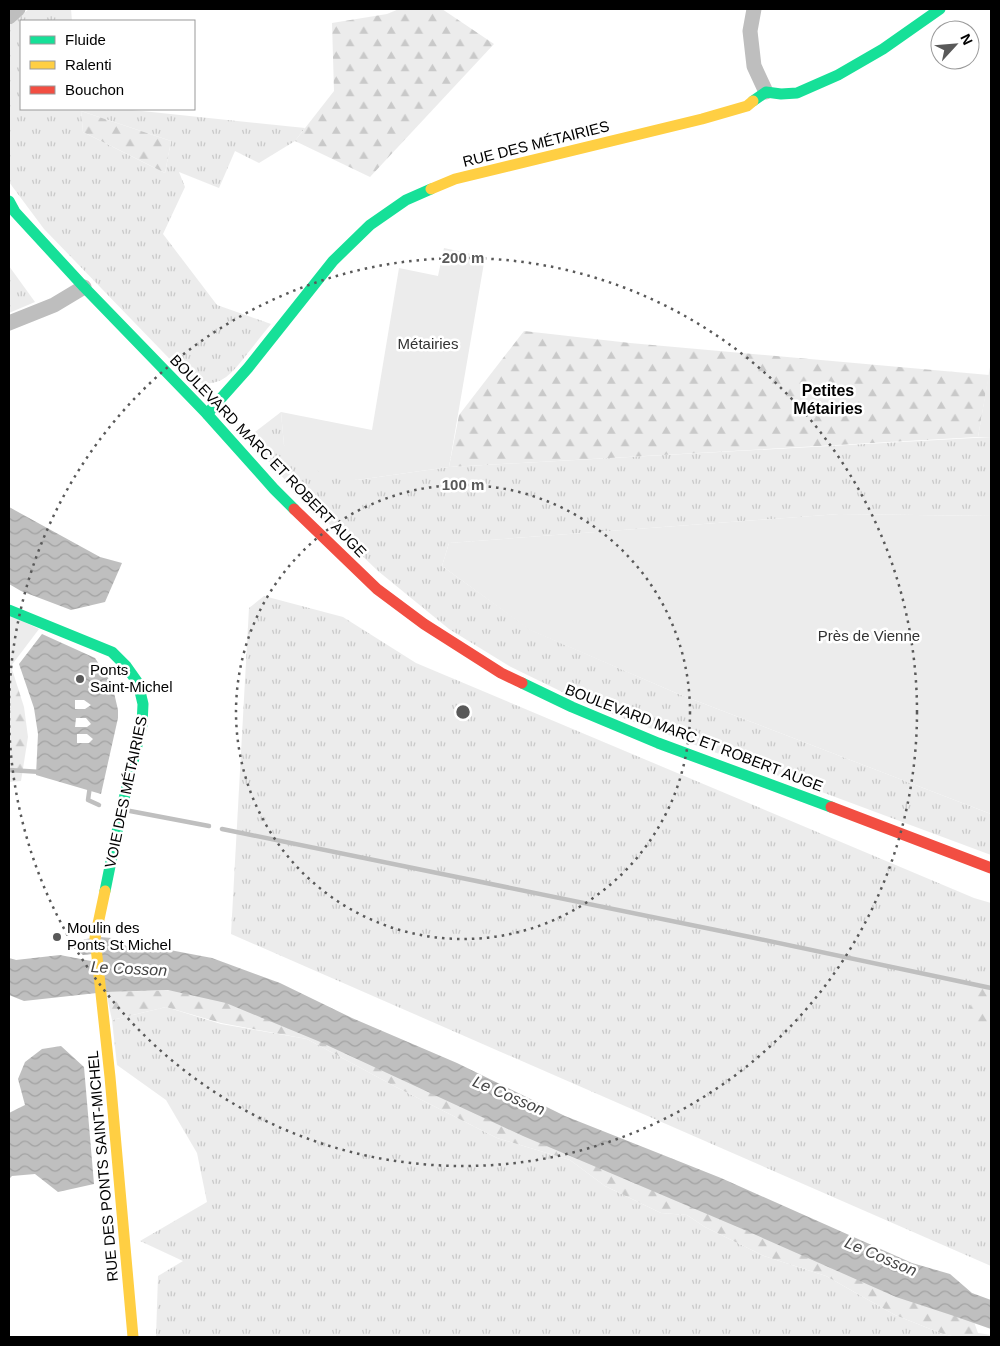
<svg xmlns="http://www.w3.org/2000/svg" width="1000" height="1346" viewBox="0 0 1000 1346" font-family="Arial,sans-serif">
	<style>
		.grass { fill: url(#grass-tufts); fill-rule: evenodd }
		.forest { fill: url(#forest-firs) }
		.garden { fill: #ececec }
		.water { fill: url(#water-waves); fill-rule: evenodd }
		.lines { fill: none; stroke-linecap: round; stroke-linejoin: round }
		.stream { stroke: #bfbfbf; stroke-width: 4.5 }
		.street { stroke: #bebebe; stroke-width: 15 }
		.fast { stroke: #16e098; stroke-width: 11 }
		.slow { stroke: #ffcf43; stroke-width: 11 }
		.jam { stroke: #f24e42; stroke-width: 11 }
		.ring { fill: none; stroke: #595959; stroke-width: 2.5; stroke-dasharray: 2.5 5 }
		.poi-dot { fill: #595959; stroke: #fff; stroke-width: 2 }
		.labels { text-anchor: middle; stroke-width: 5; stroke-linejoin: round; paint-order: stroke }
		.street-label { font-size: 15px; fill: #000; stroke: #fff }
		.park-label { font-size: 15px; fill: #333; stroke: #fff }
		.poi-label { font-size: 15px; fill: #000; stroke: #fff; text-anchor: start }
		.neighbourhood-label { font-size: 16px; font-weight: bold; fill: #000; stroke: #fff }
		.water-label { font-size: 16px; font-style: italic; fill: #444; stroke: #fff }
		.centre { fill: #595959; stroke: #fff; stroke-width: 2.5 }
		.ring-label { font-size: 15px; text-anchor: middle; font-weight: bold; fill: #595959; stroke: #fff; stroke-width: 5; stroke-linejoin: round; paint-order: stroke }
	</style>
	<defs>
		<pattern id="grass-tufts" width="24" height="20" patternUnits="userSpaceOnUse" patternTransform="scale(1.25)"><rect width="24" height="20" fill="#ececec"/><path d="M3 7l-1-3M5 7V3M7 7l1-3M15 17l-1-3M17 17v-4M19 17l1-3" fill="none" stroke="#c9c9c9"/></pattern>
		<pattern id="forest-firs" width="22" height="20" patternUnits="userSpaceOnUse" patternTransform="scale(1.25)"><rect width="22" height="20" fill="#ececec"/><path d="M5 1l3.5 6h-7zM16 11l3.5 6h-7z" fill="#c9c9c9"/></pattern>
		<pattern id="water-waves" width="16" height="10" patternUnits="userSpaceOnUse" patternTransform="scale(1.25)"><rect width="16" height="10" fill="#bfbfbf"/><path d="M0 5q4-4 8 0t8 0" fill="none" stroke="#a2a2a2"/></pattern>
	</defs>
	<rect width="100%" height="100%" fill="#fff"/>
	<!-- grass -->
	<g class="grass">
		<path d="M29 9H71L72 21H21V109H123L305 128 295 141 259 163 235 151 219 188 179 172 185 187 163 234 217 305 271 324C263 334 255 344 247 354 230 376 219 390 190 380L44 229 9 182V26ZM81 111 171 141 165 173 83 132Z"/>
		<polygon points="9,266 35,302 9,313"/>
		<polygon points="281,412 284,445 357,480 449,467 991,437 991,516 839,514 449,543 442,566 531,630 676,693 991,814 991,855 593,707 511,667 449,629 378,571 297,493 247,438"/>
		<polygon points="264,596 343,617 416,663 974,898 991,903 991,1266 231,934 249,608"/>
		<polygon points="166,1007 221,1024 307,1039 396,1087 497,1138 570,1160 605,1186 661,1213 687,1215 705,1227 764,1256 826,1276 895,1315 943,1334 956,1337 156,1337 158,1276 183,1261 140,1241 207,1202 197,1153 166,1100 117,1065 112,1020"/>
	</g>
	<!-- forest -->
	<g class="forest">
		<polygon points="399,9 442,9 494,44 370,177 295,141 334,91 332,23 387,14"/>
		<polygon points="81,111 171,141 165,173 83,132"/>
		<polygon points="524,331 630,343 989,375 978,437 449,467 459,415"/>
		<polygon points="9,664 11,666 24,707 28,737 21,781 9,782"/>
		<polygon points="978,981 991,984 991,1038 967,1017"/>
		<polygon points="215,989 973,1319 978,1333 991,1335 991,1337 956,1337 943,1334 895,1315 826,1276 764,1256 705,1227 687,1215 661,1213 605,1186 570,1160 497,1138 396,1087 307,1039 221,1023 166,1007 112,1020 106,992"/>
	</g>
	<!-- garden -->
	<g class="garden">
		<polygon points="444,248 485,257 449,467 357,480 319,472 284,445 281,412 372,430 399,268 438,276"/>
		<polygon points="991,361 991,437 978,437"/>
		<polygon points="839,514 991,516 991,814 676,693 530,630 442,566 449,543"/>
		<polygon points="9,615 39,629 11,666 9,664"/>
	</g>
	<!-- water -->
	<g class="water">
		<polygon points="9,507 100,557 122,563 105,602 71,610 21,591 9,584"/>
		<path d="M42 634 95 658 112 684 118 710V718L101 794 36 775 38 734 34 708 19 664ZM75 700H84L91 705 85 709H75ZM76 718H86L91 724 87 727H75ZM77 734H87L93 739 89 743H77Z"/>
		<polygon points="100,937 112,938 132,949 154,947 212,958 280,983 352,1018 457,1063 565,1116 721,1178 912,1263 950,1274 972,1293 991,1300 991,1329 951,1315 896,1297 747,1231 523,1136 318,1041 226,1003 168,990 106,992 24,1001 9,995 9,958 16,960 60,955 91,961 102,953 83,955 73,946 72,944 86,939"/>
		<polygon points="61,1046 84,1067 94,1184 58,1192 35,1174 12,1176 9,1179 9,1113 25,1105 18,1079 25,1062 42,1049"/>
	</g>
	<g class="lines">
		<!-- stream -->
		<g class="stream">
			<polyline points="9,770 41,772"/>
			<polyline points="90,786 88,800 99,805"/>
			<polyline points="130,811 209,826"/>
			<polyline points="222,829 750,937 991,988"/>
		</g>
		<!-- street -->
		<g class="street">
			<polyline points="754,9 750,31 754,66 766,92"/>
			<polyline points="9,17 18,9"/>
			<polyline points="9,323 54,305 84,287"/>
		</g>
		<!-- fast -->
		<g class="fast">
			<polyline points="753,101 766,92 781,94 797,93 838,75 883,49 940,9"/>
			<polyline points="9,201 15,212 84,287 207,414 274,489 294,509"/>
			<polyline points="207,414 248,368 333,261 370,225 406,200 431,189"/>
			<polyline points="9,610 112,652 126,666 138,683 143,704 142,725 122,807 105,891"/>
			<polyline points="522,683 572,707 658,743 831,807"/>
		</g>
		<!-- slow -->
		<g class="slow">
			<polyline points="431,189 455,179 702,119 747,106 753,101"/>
			<polyline points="105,891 95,938 110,1077 133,1337"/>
		</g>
		<!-- jam -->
		<g class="jam">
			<polyline points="294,509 377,589 424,624 501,673 522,683"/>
			<polyline points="831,807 991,868"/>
		</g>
	</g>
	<!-- distance rings -->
	<g class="ring">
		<circle cx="463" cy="712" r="227"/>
		<circle cx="463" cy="712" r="454"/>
	</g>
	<!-- markers -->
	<g class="poi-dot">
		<circle cx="80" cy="679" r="5"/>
		<circle cx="57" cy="937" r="5"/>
	</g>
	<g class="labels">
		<!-- street labels -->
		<g class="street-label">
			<text transform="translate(536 144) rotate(-14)" y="5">RUE DES MÉTAIRIES</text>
			<text transform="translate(268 456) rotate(46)" y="5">BOULEVARD MARC ET ROBERT AUGE</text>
			<text transform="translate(694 738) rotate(21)" y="5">BOULEVARD MARC ET ROBERT AUGE</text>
			<text transform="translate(126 792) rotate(-78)" y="5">VOIE DES MÉTAIRIES</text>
			<text transform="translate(103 1166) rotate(-95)" y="5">RUE DES PONTS SAINT-MICHEL</text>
		</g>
		<!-- park labels -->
		<g class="park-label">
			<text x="428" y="349">Métairies</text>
			<text x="869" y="641">Près de Vienne</text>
		</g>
		<!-- poi labels -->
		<g class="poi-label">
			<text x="90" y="675">Ponts<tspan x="90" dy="17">Saint-Michel</tspan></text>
			<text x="67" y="933">Moulin des<tspan x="67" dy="17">Ponts St Michel</tspan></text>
		</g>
		<!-- neighbourhood labels -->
		<g class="neighbourhood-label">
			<text x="828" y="396">Petites<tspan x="828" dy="18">Métairies</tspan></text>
		</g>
		<!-- water labels -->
		<g class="water-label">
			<text transform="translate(129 968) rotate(3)" y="6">Le Cosson</text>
			<text transform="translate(509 1095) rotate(23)" y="6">Le Cosson</text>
			<text transform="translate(881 1256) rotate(23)" y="6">Le Cosson</text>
		</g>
	</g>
	<circle cx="463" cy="712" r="8" class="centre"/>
	<g class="ring-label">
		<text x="463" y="263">200 m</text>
		<text x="463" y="490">100 m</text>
	</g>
	<!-- border -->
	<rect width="1000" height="1346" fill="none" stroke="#000000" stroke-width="20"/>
	<!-- legend -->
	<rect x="20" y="20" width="175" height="90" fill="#ffffff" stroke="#999999"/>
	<rect x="30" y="36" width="25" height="8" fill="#16e098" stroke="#999999"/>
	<text x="65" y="45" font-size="15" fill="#000000">Fluide</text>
	<rect x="30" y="61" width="25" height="8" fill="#ffcf43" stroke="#999999"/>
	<text x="65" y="70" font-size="15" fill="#000000">Ralenti</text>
	<rect x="30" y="86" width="25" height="8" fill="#f24e42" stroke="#999999"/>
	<text x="65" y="95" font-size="15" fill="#000000">Bouchon</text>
	<!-- north arrow -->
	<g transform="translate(955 45) rotate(64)"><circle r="24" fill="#ffffff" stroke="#999999"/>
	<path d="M0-4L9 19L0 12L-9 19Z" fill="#595959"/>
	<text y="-8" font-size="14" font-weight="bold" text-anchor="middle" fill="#000000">N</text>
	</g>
</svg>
